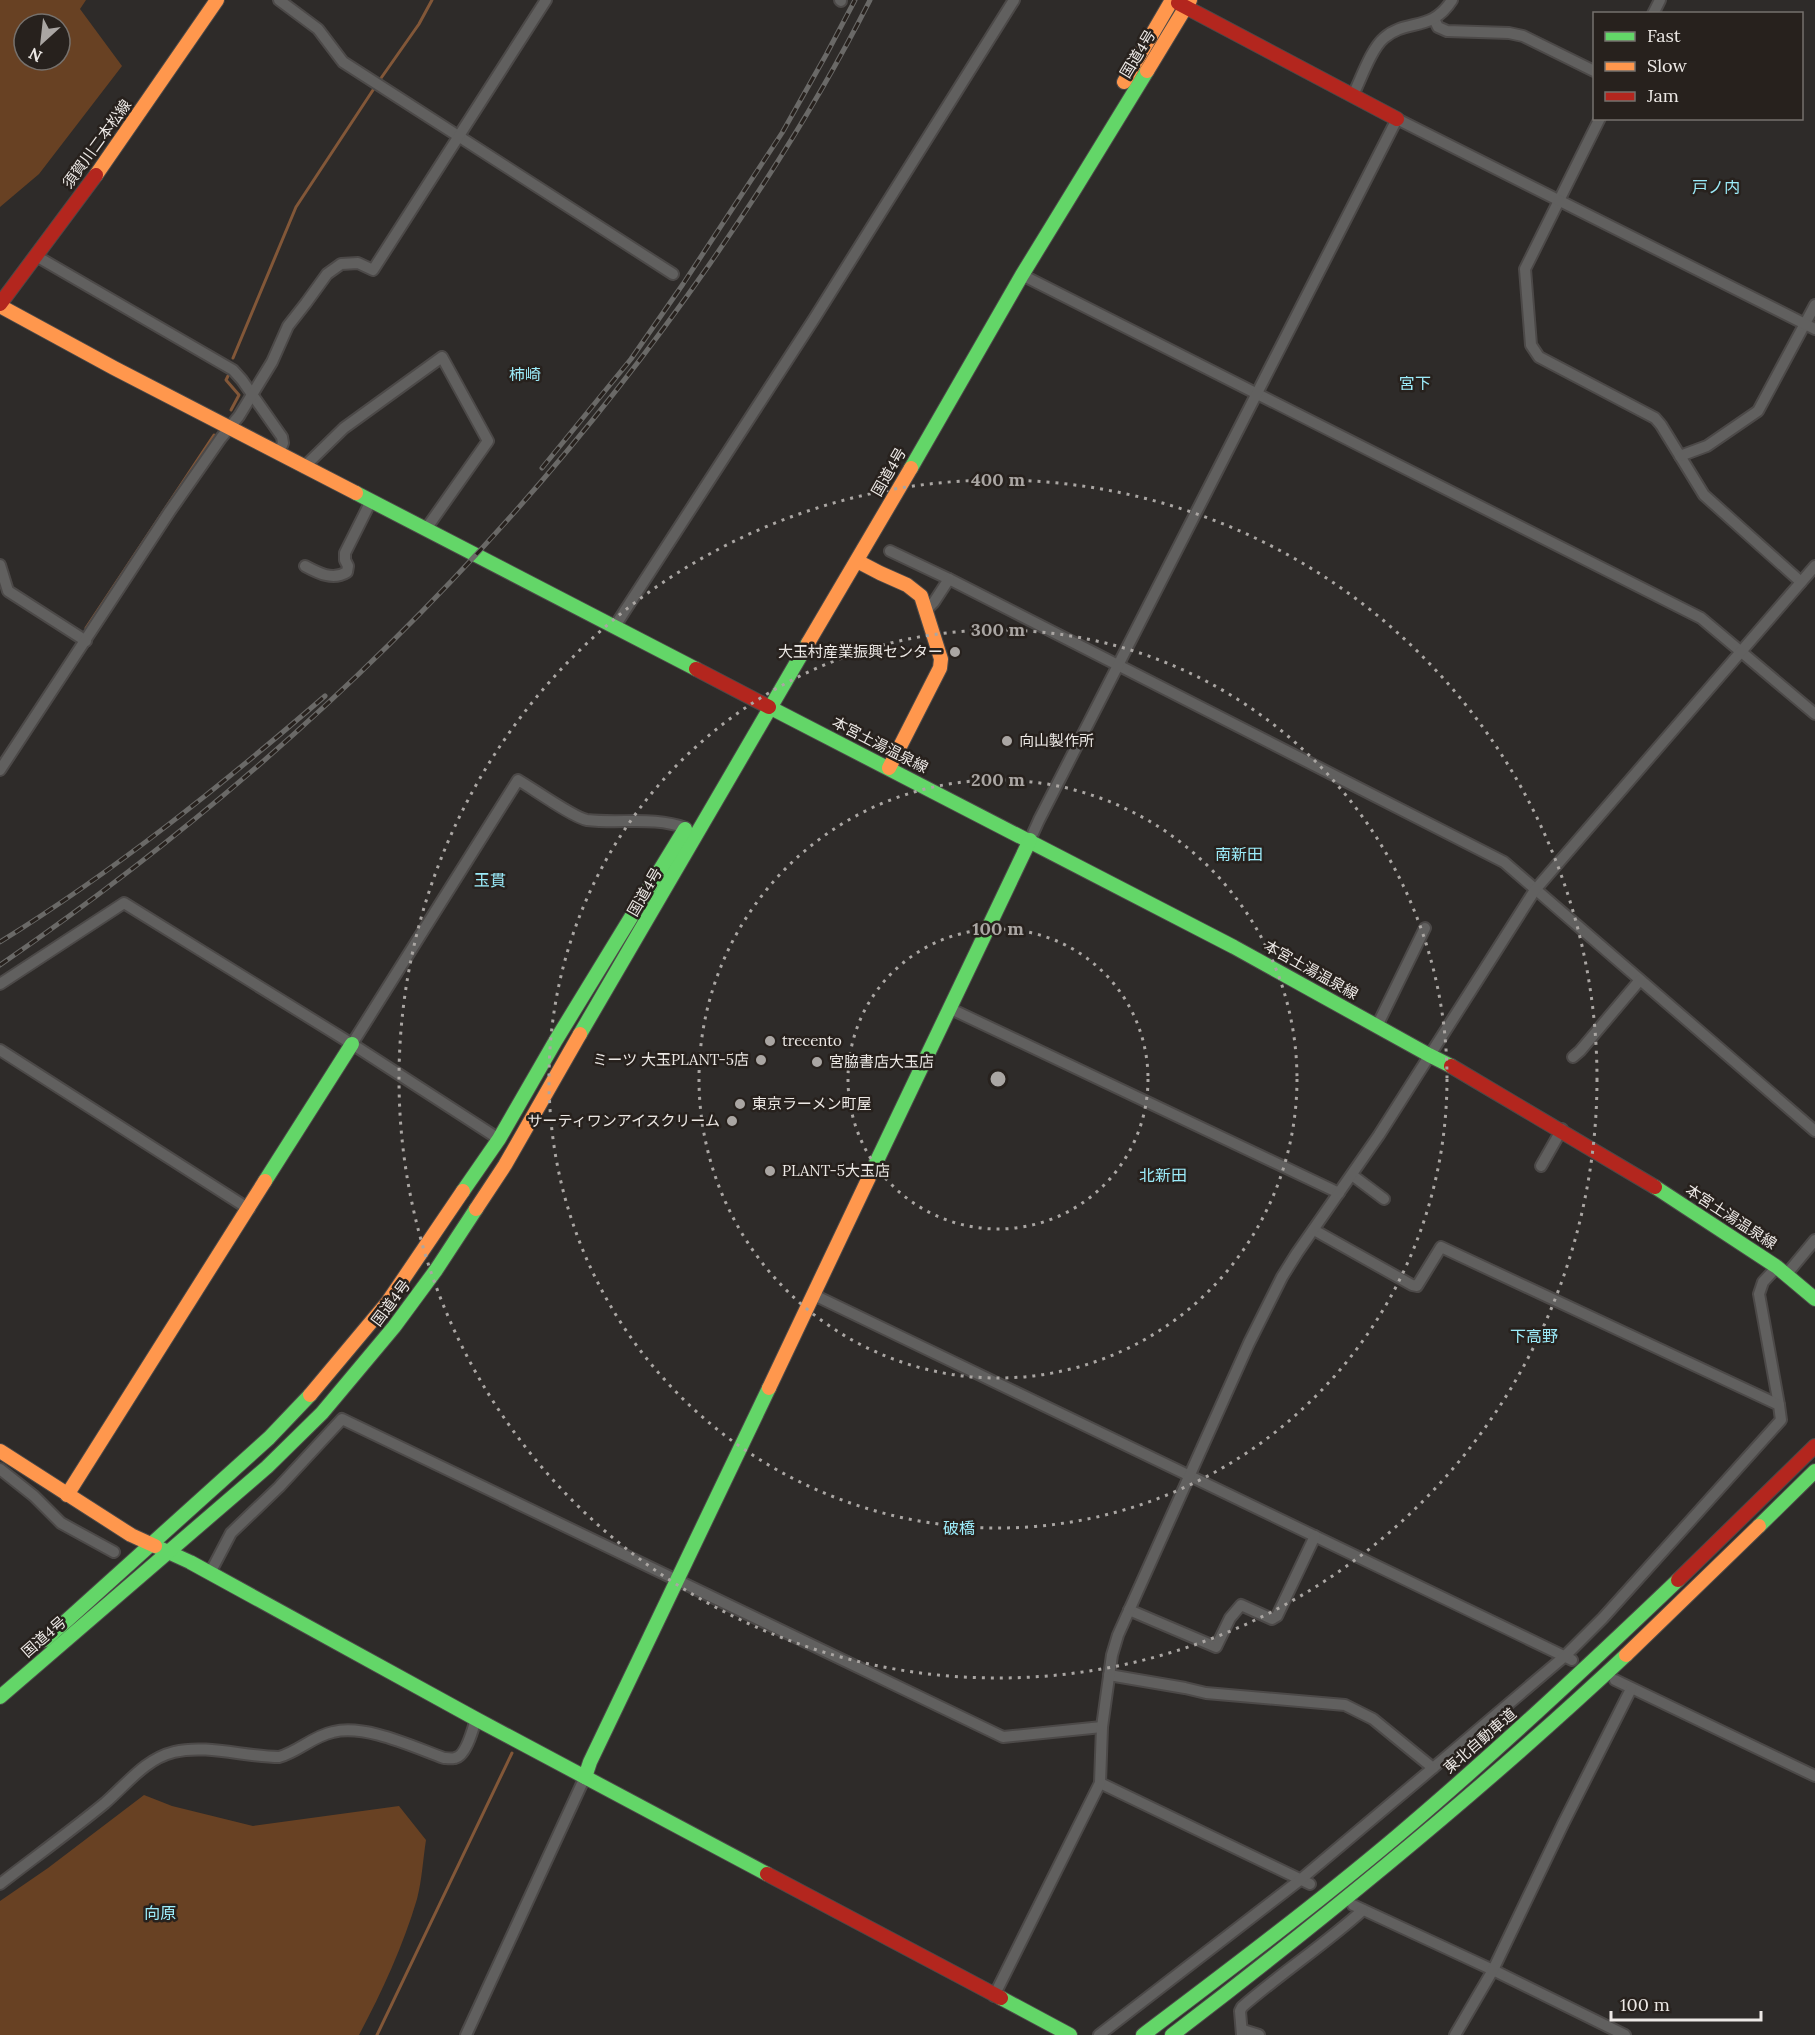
<svg xmlns="http://www.w3.org/2000/svg" width="1815" height="2035" viewBox="0 0 1815 2035" font-family="Lora,'Noto Sans JP',serif">
	<style>
		.forest { fill: #684123; fill-rule: evenodd }
		.lines { fill: none; stroke-linecap: round; stroke-linejoin: round }
		.stream { stroke: #825738; stroke-width: 3 }
		.street-casing { stroke: #4c4948; stroke-width: 14 }
		.fast-casing { stroke: #4c4948; stroke-width: 16 }
		.slow-casing { stroke: #4c4948; stroke-width: 16 }
		.jam-casing { stroke: #4c4948; stroke-width: 16 }
		.street { stroke: #61605f; stroke-width: 10 }
		.fast { stroke: #63d668; stroke-width: 14 }
		.slow { stroke: #ff974d; stroke-width: 14 }
		.jam { stroke: #b3261e; stroke-width: 14 }
		.rail-casing { stroke: #6a6967; stroke-width: 5 }
		.rail { stroke: #27211d; stroke-width: 3; stroke-dasharray: 9; stroke-linecap: butt }
		.ring { fill: none; stroke: #aaa6a3; stroke-width: 3; stroke-dasharray: 3 6 }
		.poi-dot { fill: #aaa6a3; stroke: #27211d; stroke-width: 2 }
		.labels { text-anchor: middle; stroke-width: 5; stroke-linejoin: round; paint-order: stroke }
		.street-label { font-size: 15px; fill: #ece8e5; stroke: #27211d }
		.poi-label { font-size: 15px; fill: #ece8e5; stroke: #27211d; text-anchor: start }
		.neighbourhood-label { font-size: 16px; fill: #9cecfa; stroke: #27211d }
		.centre { fill: #aaa6a3; stroke: #27211d; stroke-width: 3 }
		.ring-label { font-size: 18px; text-anchor: middle; font-weight: bold; fill: #aaa6a3; stroke: #27211d; stroke-width: 5; stroke-linejoin: round; paint-order: stroke }
	</style>
	<rect width="100%" height="100%" fill="#2e2b29"/>
	<!-- forest -->
	<g class="forest">
		<path d="M0 0H86L80 9 122 66 39 174 0 207ZM24 24H60V60H24Z"/>
		<path d="M144 1795 172 1806 253 1826 399 1806 426 1840C423 1859 422 1880 417 1899 403 1946 382 1992 359 2035H0V1901L48 1868Z"/>
	</g>
	<g class="lines">
		<!-- stream -->
		<g class="stream">
			<polyline points="379,81 419,24 432,0"/>
			<polyline points="233,358 296,207 375,87"/>
			<polyline points="228,376 226,380 239,395 231,410"/>
			<polyline points="86,628 214,435"/>
			<polyline points="377,2035 512,1753"/>
		</g>
		<defs>
			<g id="street">
				<polyline points="279,0 318,29 343,62 673,274"/>
				<polyline points="840,0 841,1"/>
				<polyline points="1653,14 1660,0"/>
				<polyline points="1434,19 1438,27 1447,31 1509,33 1523,36 1594,71"/>
				<path d="M1353 95C1361 79 1371 49 1384 38 1407 18 1431 33 1452 0"/>
				<polyline points="1600,118 1525,269 1531,345 1539,357 1655,418 1661,425 1704,495 1801,582"/>
				<polyline points="36,256 233,370 242,380 282,437 283,443 279,453"/>
				<polyline points="1022,275 1701,618 1815,714"/>
				<polyline points="1680,456 1707,446 1758,411 1815,305"/>
				<polyline points="304,467 344,428 442,357 488,441 426,529"/>
				<polyline points="890,551 949,579 1504,862 1815,1131"/>
				<polyline points="0,565 8,591 86,641"/>
				<path d="M305 566C318 573 333 581 347 572L348 566 345 560V553L371 501"/>
				<polyline points="926,610 934,602 949,579"/>
				<polyline points="615,626 814,319 1014,0"/>
				<polyline points="0,770 170,511 221,438 239,416 272,362 288,326 306,303 327,274 341,264 358,263 373,270 546,0"/>
				<path d="M1030 840 1039 820C1157 586 1279 353 1397 119L1815 329"/>
				<polyline points="0,984 124,903 352,1044 499,1139"/>
				<polyline points="951,1009 1339,1193"/>
				<polyline points="1377,1026 1425,928"/>
				<path d="M352 1044 518 780C532 788 574 818 587 820 621 824 653 816 686 828"/>
				<polyline points="0,1050 249,1209"/>
				<polyline points="1573,1057 1580,1051 1640,980"/>
				<polyline points="1541,1166 1562,1129"/>
				<polyline points="1352,1175 1384,1199"/>
				<polyline points="1777,1267 1763,1282 1759,1294 1779,1405"/>
				<polyline points="1786,1275 1815,1240"/>
				<polyline points="814,1295 1572,1660"/>
				<polyline points="0,1469 34,1496 61,1523 114,1552"/>
				<polyline points="210,1573 231,1533 279,1487 342,1419 1003,1737 1102,1727"/>
				<polyline points="1129,1610 1216,1647 1230,1618 1241,1605 1272,1619 1277,1616 1315,1536"/>
				<polyline points="1109,1675 1185,1688 1206,1693 1345,1705 1373,1719 1433,1768 1565,1656 1603,1618 1781,1420 1779,1405 1441,1247 1417,1286 1412,1285 1314,1230"/>
				<polyline points="1615,1680 1815,1776"/>
				<polyline points="1100,1783 1310,1884"/>
				<path d="M0 1884C35 1857 71 1831 105 1803 127 1784 145 1759 174 1752 207 1744 245 1757 279 1757 298 1752 313 1736 333 1732 366 1724 413 1747 444 1758 445 1758 454 1759 455 1758 466 1756 473 1729 476 1719"/>
				<polyline points="1353,1905 1493,1970 1625,2035"/>
				<polyline points="994,1996 1100,1783 1102,1727 1112,1655 1118,1635 1249,1343 1282,1277 1297,1253 1379,1135 1535,890 1815,566"/>
				<polyline points="1243,2030 1259,2035"/>
				<polyline points="466,2035 585,1777"/>
				<polyline points="1099,2035 1300,1880 1433,1768"/>
				<path d="M1242 2035 1240 2011 1242 2007C1281 1973 1324 1945 1363 1910"/>
				<polyline points="1455,2035 1493,1970 1563,1824 1631,1689"/>
			</g>
			<g id="fast">
				<polyline points="911,468 1022,275 1147,71"/>
				<polyline points="356,493 696,669"/>
				<polyline points="769,707 1234,947 1429,1055 1451,1066"/>
				<polyline points="580,1034 808,643"/>
				<polyline points="873,1169 1030,840"/>
				<polyline points="265,1181 352,1044"/>
				<polyline points="1655,1187 1777,1267 1815,1299"/>
				<polyline points="463,1191 499,1139 556,1040 685,829"/>
				<polyline points="1759,1526 1815,1471"/>
				<polyline points="155,1546 190,1562 476,1719 767,1874"/>
				<polyline points="45,1640 269,1438 310,1395"/>
				<polyline points="0,1697 267,1467 322,1413 394,1327 436,1270 476,1209"/>
				<polyline points="585,1777 590,1762 769,1388"/>
				<polyline points="1001,1998 1070,2035"/>
				<path d="M1143 2035C1229 1970 1314 1906 1396 1837 1493 1755 1586 1668 1678 1580"/>
				<path d="M1172 2035C1329 1915 1482 1790 1626 1655"/>
			</g>
			<g id="slow">
				<polyline points="1147,71 1190,0"/>
				<polyline points="1124,82 1172,0"/>
				<polyline points="96,175 217,0"/>
				<polyline points="0,306 114,368 356,493"/>
				<polyline points="857,561 880,573 907,585 921,596 941,659 940,668 889,768"/>
				<polyline points="808,643 911,468"/>
				<polyline points="476,1209 505,1165 580,1034"/>
				<polyline points="769,1388 873,1169"/>
				<polyline points="310,1395 387,1303 463,1191"/>
				<polyline points="0,1451 131,1535 155,1546"/>
				<polyline points="67,1495 265,1181"/>
				<polyline points="1626,1655 1759,1526"/>
			</g>
			<g id="jam">
				<polyline points="1178,3 1397,119"/>
				<polyline points="0,304 96,175"/>
				<polyline points="696,669 769,707"/>
				<polyline points="1451,1066 1655,1187"/>
				<polyline points="1678,1580 1815,1446"/>
				<polyline points="767,1874 1001,1998"/>
			</g>
		</defs>
		<!-- street casing -->
		<use href="#street" class="street-casing"/>
		<!-- fast casing -->
		<use href="#fast" class="fast-casing"/>
		<!-- slow casing -->
		<use href="#slow" class="slow-casing"/>
		<!-- jam casing -->
		<use href="#jam" class="jam-casing"/>
		<!-- street -->
		<use href="#street" class="street"/>
		<!-- fast -->
		<use href="#fast" class="fast"/>
		<!-- slow -->
		<use href="#slow" class="slow"/>
		<!-- jam -->
		<use href="#jam" class="jam"/>
		<defs>
			<g id="rail">
				<polyline points="542,468 631,359 683,284 782,133 826,55 855,0"/>
				<path d="M0 942C116 870 222 785 325 696"/>
				<path d="M0 965C278 774 516 542 709 265 768 180 823 93 870 0"/>
			</g>
		</defs>
		<!-- rail casing -->
		<use href="#rail" class="rail-casing"/>
		<!-- rail -->
		<use href="#rail" class="rail"/>
	</g>
	<!-- distance rings -->
	<g class="ring">
		<circle cx="998" cy="1079" r="150"/>
		<circle cx="998" cy="1079" r="299"/>
		<circle cx="998" cy="1079" r="449"/>
		<circle cx="998" cy="1079" r="599"/>
	</g>
	<!-- markers -->
	<g class="poi-dot">
		<circle cx="955" cy="652" r="6"/>
		<circle cx="1007" cy="741" r="6"/>
		<circle cx="770" cy="1041" r="6"/>
		<circle cx="761" cy="1060" r="6"/>
		<circle cx="817" cy="1062" r="6"/>
		<circle cx="740" cy="1104" r="6"/>
		<circle cx="732" cy="1121" r="6"/>
		<circle cx="770" cy="1171" r="6"/>
	</g>
	<g class="labels">
		<!-- street labels -->
		<g class="street-label">
			<text transform="translate(1138 54) rotate(-59)" y="5">国道4号</text>
			<text transform="translate(97 144) rotate(-54)" y="5">須賀川二本松線</text>
			<text transform="translate(889 472) rotate(-60)" y="5">国道4号</text>
			<text transform="translate(880 745) rotate(27)" y="5">本宮土湯温泉線</text>
			<text transform="translate(645 892) rotate(-60)" y="5">国道4号</text>
			<text transform="translate(1311 970) rotate(29)" y="5">本宮土湯温泉線</text>
			<text transform="translate(1731 1217) rotate(33)" y="5">本宮土湯温泉線</text>
			<text transform="translate(391 1303) rotate(-53)" y="5">国道4号</text>
			<text transform="translate(44 1637) rotate(-41)" y="5">国道4号</text>
			<text transform="translate(1480 1741) rotate(-41)" y="5">東北自動車道</text>
		</g>
		<!-- poi labels -->
		<g class="poi-label">
			<text x="943" y="657" text-anchor="end">大玉村産業振興センター</text>
			<text x="1019" y="746">向山製作所</text>
			<text x="782" y="1046">trecento</text>
			<text x="749" y="1065" text-anchor="end">ミーツ 大玉PLANT-5店</text>
			<text x="829" y="1067">宮脇書店大玉店</text>
			<text x="752" y="1109">東京ラーメン町屋</text>
			<text x="720" y="1126" text-anchor="end">サーティワンアイスクリーム</text>
			<text x="782" y="1176">PLANT-5大玉店</text>
		</g>
		<!-- neighbourhood labels -->
		<g class="neighbourhood-label">
			<text x="1716" y="193">戸ノ内</text>
			<text x="525" y="380">柿崎</text>
			<text x="1415" y="389">宮下</text>
			<text x="1239" y="860">南新田</text>
			<text x="490" y="886">玉貫</text>
			<text x="1163" y="1181">北新田</text>
			<text x="1534" y="1342">下高野</text>
			<text x="959" y="1534">破橋</text>
			<text x="160" y="1919">向原</text>
		</g>
	</g>
	<circle cx="998" cy="1079" r="9" class="centre"/>
	<g class="ring-label">
		<text x="998" y="486">400 m</text>
		<text x="998" y="636">300 m</text>
		<text x="998" y="786">200 m</text>
		<text x="998" y="935">100 m</text>
	</g>
	<!-- legend -->
	<rect x="1593" y="12" width="210" height="108" fill="#27211d" stroke="#76716d" stroke-width="1.5"/>
	<rect x="1605" y="32" width="30" height="9" fill="#63d668" stroke="#76716d" stroke-width="1.5"/>
	<text x="1647" y="42" font-size="18" fill="#ece8e5">Fast</text>
	<rect x="1605" y="62" width="30" height="9" fill="#ff974d" stroke="#76716d" stroke-width="1.5"/>
	<text x="1647" y="72" font-size="18" fill="#ece8e5">Slow</text>
	<rect x="1605" y="92" width="30" height="9" fill="#b3261e" stroke="#76716d" stroke-width="1.5"/>
	<text x="1647" y="102" font-size="18" fill="#ece8e5">Jam</text>
	<!-- north arrow -->
	<g transform="translate(42 42) rotate(207)"><circle r="28" fill="#27211d" stroke="#76716d" stroke-width="1.5"/>
	<path d="M0-4.5L10 22L0 15L-10 22Z" fill="#aaa6a3"/>
	<text y="-9" font-size="16" font-weight="bold" text-anchor="middle" fill="#ece8e5">N</text>
	</g>
	<!-- scale -->
	<path d="M1611 2011v9h150v-9" fill="none" stroke="#ece8e5" stroke-width="3"/>
	<text x="1620" y="2011" font-size="18" fill="#ece8e5" stroke="#27211d" stroke-width="4.5" paint-order="stroke">100 m</text>
</svg>
